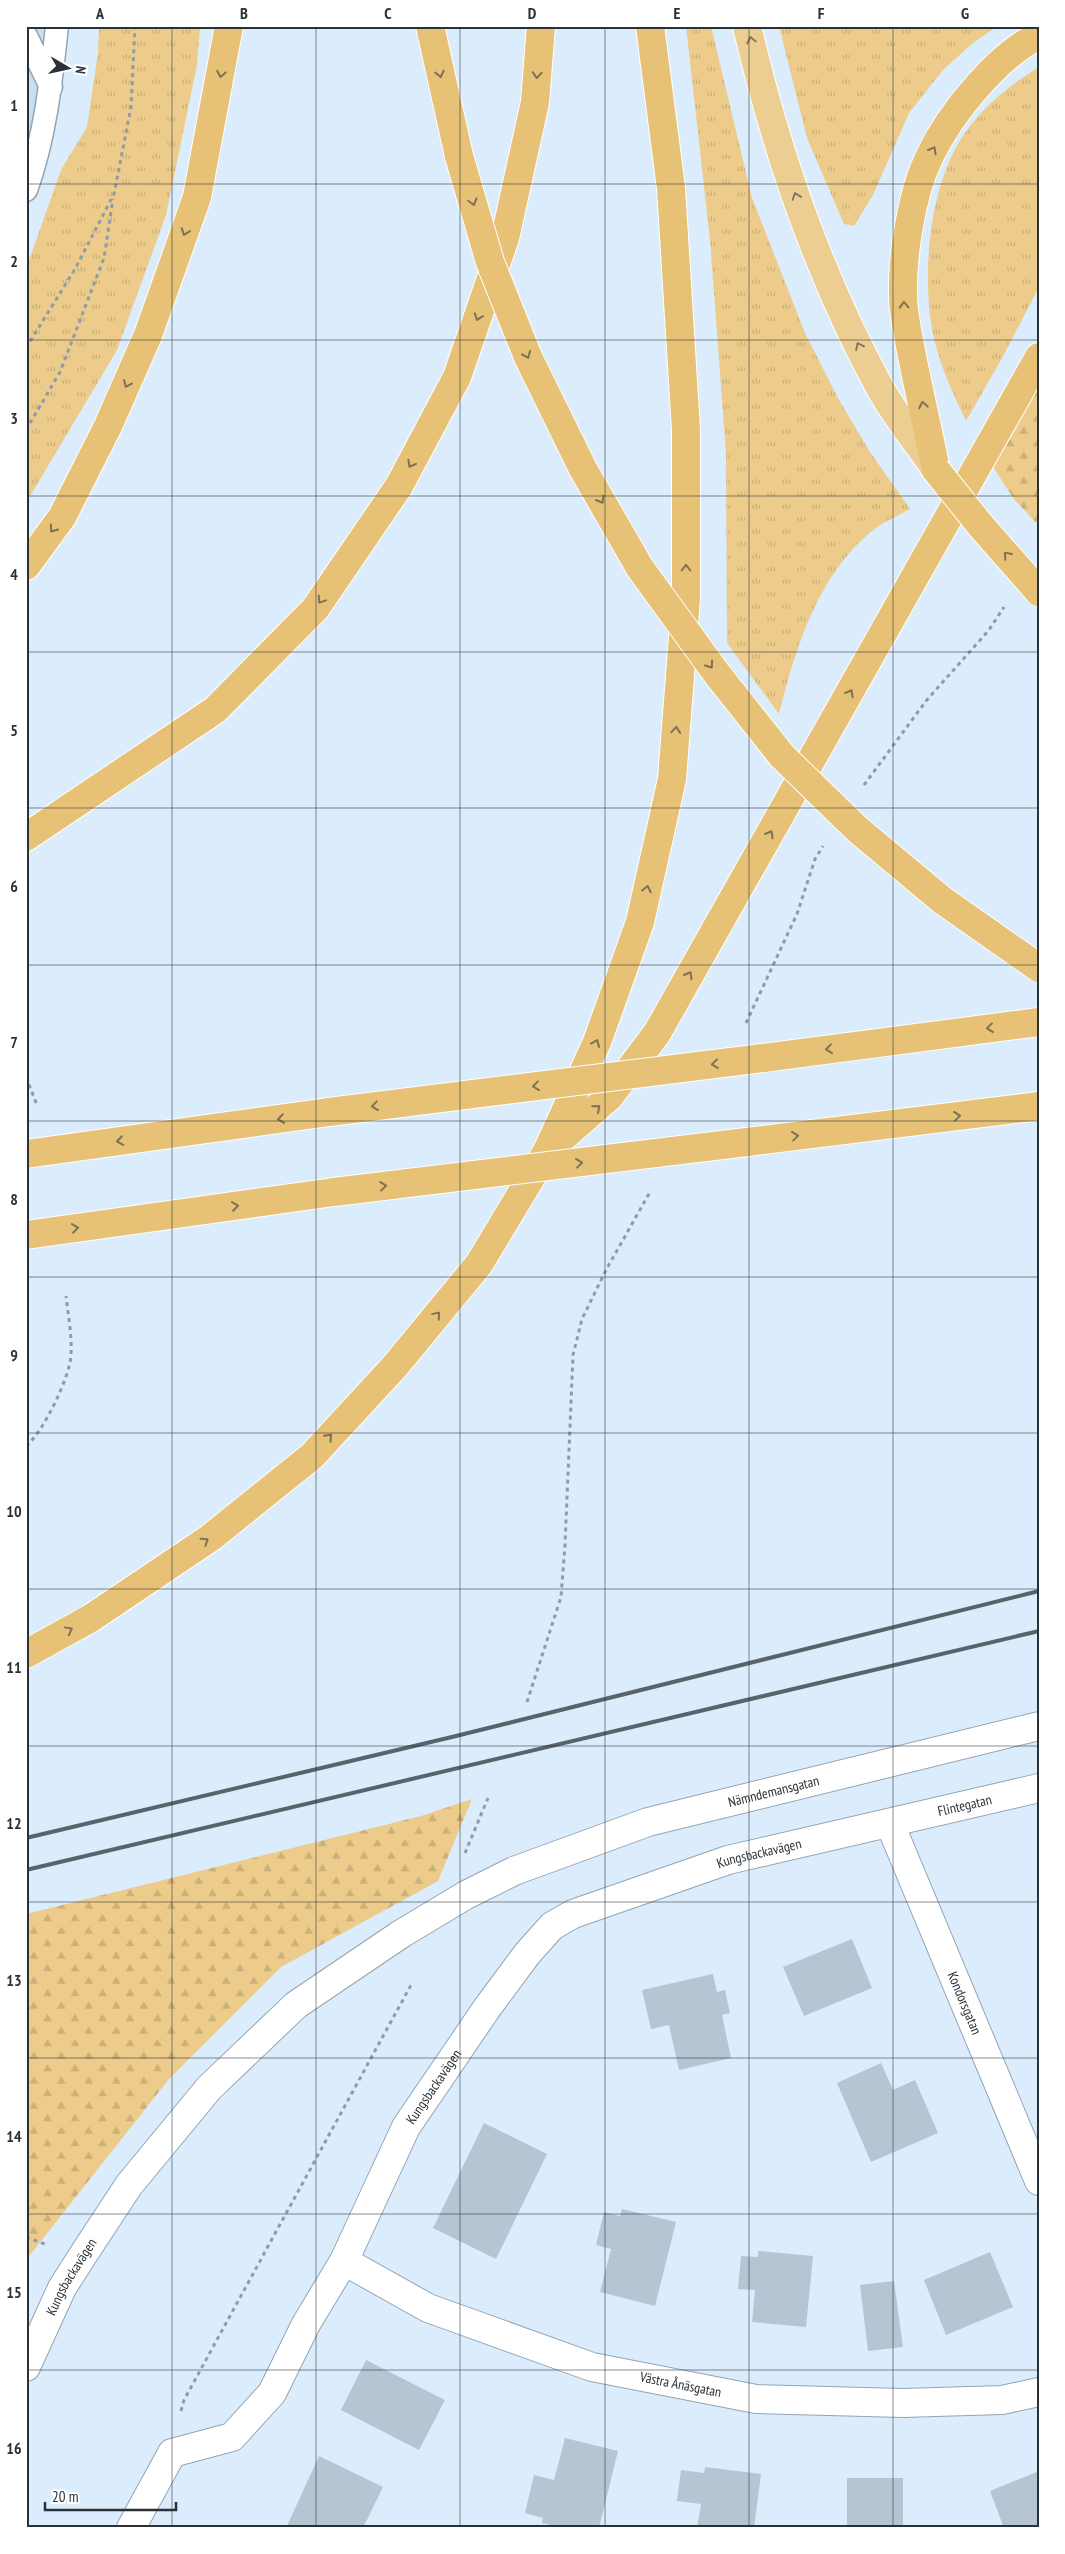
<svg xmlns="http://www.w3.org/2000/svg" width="1065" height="2554" viewBox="0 0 1065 2554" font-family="'PT Sans Narrow',sans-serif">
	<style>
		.built { fill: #c8dff3 }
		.grass { fill: url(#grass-tufts) }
		.forest { fill: url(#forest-firs) }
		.building { fill: #b5c5d4 }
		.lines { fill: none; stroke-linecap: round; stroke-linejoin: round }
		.service-casing { stroke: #94a4b2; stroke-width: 25 }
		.minor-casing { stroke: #94a4b2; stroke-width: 30 }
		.tertiary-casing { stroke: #94a4b2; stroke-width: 30 }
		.trunk-casing { stroke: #fff; stroke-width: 30 }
		.motorway-casing { stroke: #fff; stroke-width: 30 }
		.path { stroke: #8f9ca8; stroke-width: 3; stroke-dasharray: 4 4; stroke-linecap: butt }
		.service { stroke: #fff; stroke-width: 22 }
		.minor { stroke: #fff; stroke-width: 28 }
		.tertiary { stroke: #fff; stroke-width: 28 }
		.trunk { stroke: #ecce92; stroke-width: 28 }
		.motorway { stroke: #e7c176; stroke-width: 28 }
		.rail { stroke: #59636c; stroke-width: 4 }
		.tertiary-bridge-casing { stroke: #94a4b2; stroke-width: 30; stroke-linecap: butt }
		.motorway-bridge-casing { stroke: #fff; stroke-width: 30; stroke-linecap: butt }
		.tertiary-bridge { stroke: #fff; stroke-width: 28 }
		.motorway-bridge { stroke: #e7c176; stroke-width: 28 }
		.oneway { stroke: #817860 }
		.oneway2 { stroke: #7f7253 }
		.grid { fill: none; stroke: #2a3137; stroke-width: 1; stroke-opacity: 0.55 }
		.labels { text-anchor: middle; stroke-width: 4; stroke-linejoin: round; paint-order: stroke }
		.street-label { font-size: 14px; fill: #2a3137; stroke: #fff }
		.neatline { fill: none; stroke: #2a3137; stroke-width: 2 }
		.grid-label { font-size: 16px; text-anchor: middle; font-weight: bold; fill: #2a3137 }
	</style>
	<defs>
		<pattern id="grass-tufts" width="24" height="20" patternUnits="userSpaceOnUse" patternTransform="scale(1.25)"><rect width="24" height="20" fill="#edcc8b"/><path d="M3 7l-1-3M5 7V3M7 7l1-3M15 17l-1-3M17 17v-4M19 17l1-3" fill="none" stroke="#cbb079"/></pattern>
		<pattern id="forest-firs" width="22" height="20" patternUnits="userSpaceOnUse" patternTransform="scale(1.25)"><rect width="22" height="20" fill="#edcc8b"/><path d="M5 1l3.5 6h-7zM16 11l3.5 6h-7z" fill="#cbb079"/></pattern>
	</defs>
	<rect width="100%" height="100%" fill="#dbecfc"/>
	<!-- built -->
	<polygon class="built" points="26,26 49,26 30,154 26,161"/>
	<!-- grass -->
	<g class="grass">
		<polygon points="99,26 200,26 197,65 166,215 117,350 26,503 26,269 61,170 87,127 98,53"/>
		<path d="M686 26H711L752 198 805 333 839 400 870 452 910 509C898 516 883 522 873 530 817 576 796 647 779 714L727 643 726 453 710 240Z"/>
		<polygon points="779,26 998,26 974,42 943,70 909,113 873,195 854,226 844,224 807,138"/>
		<path d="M1039 67V287L1001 360 966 421C954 396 942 370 935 343 920 282 928 185 965 133 983 107 1012 83 1039 67Z"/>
	</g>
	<!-- forest -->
	<g class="forest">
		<polygon points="1039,386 1039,526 1014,499 993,467"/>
		<polygon points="472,1799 438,1881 281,1967 169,2079 26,2260 26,1914 421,1816"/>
	</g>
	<!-- building -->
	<g class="building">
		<polygon points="852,1939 872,1988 804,2016 783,1967"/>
		<polygon points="713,1974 717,1992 725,1990 730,2013 722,2015 731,2058 679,2070 669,2025 651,2029 642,1990"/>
		<polygon points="881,2063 893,2090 915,2080 938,2133 871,2162 837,2083"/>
		<polygon points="484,2123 547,2154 496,2259 433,2228"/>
		<polygon points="622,2209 676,2222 655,2306 600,2292 611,2249 596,2245 604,2212 620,2216"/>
		<polygon points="758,2251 813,2256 806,2327 752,2322 755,2290 738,2289 741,2256 758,2257"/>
		<polygon points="990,2252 1013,2307 946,2335 924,2280"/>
		<polygon points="894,2281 903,2347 868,2351 860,2285"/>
		<polygon points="366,2360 445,2400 419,2450 341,2410"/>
		<polygon points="565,2438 618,2451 599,2528 562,2528 542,2523 543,2518 525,2513 534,2475 554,2480"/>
		<polygon points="319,2456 383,2487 363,2528 286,2528"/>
		<polygon points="705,2467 761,2474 754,2528 697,2528 701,2504 677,2501 681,2470 704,2473"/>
		<polygon points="1039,2471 1039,2528 1004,2528 990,2491"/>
		<rect x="847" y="2478" width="56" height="50"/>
	</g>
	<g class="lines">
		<defs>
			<g id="service">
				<polyline points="26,36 51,87"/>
				<path d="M26 190C45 138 51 82 57 26"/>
			</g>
			<g id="minor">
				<path id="s1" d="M890 1824 1039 2181"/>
				<path id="s2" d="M344 2261 428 2308 592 2367 756 2399 903 2403 1002 2400 1039 2392"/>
				<path id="s3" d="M131 2528 172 2453 232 2437 272 2393 306 2324 344 2261 406 2127 487 2008 527 1954 552 1926 573 1914 728 1860 1039 1788"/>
			</g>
			<g id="tertiary">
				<path id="s4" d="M514 1871 648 1822 1039 1726"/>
				<path id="s5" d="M26 2367 62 2288 83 2255 129 2185 209 2088 296 2005 401 1934"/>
			</g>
			<path id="trunk" d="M747 26C776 151 819 276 880 388 896 417 918 443 936 470"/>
			<g id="motorway">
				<polyline points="430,26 459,156"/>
				<path d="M936 470C926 419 913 368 905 317 901 293 903 269 906 245 914 188 925 153 961 106 983 78 1007 52 1039 35"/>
				<polyline points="26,566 62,517 108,426 148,335 197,197 229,26"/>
				<polyline points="26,837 215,710 315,609 399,486 457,377 505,238 535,102 541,26"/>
				<polyline points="763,1058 1039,1022"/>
				<polyline points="747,1142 1039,1106"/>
				<polyline points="554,1145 609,1097 657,1033 1039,357"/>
				<polyline points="26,1154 329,1112"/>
				<polyline points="26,1235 334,1192"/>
				<polyline points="26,1654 91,1618 210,1538 312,1456 395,1366 479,1264 547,1151 597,1042 640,922 672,779 686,598 686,430 671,188 650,26"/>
			</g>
		</defs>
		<!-- service casing -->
		<use href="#service" class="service-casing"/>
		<!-- minor casing -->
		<use href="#minor" class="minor-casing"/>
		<!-- tertiary casing -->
		<use href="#tertiary" class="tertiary-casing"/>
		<!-- trunk casing -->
		<use href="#trunk" class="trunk-casing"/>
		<!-- motorway casing -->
		<use href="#motorway" class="motorway-casing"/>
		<!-- path -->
		<g class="path">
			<polyline points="26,348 75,269 114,194 131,107 135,26"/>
			<polyline points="26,430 60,372 104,258 113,199"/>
			<polyline points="864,785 926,701 989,630 1004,607"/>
			<polyline points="746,1023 797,914 815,859 823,846"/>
			<polyline points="26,1077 37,1105"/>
			<path d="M26 1446C43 1433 71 1375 71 1354 72 1335 68 1314 66 1296"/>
			<polyline points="527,1702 561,1597 565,1545 573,1355 582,1319 606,1270 650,1192"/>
			<polyline points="465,1853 488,1798"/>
			<polyline points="26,2237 47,2245"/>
			<polyline points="181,2411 184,2400 411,1985"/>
		</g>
		<!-- service -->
		<use href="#service" class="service"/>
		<!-- minor -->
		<use href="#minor" class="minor"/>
		<!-- tertiary -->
		<use href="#tertiary" class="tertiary"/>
		<!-- trunk -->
		<use href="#trunk" class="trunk"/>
		<!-- motorway -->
		<use href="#motorway" class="motorway"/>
		<!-- rail -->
		<g class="rail">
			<polyline points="26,1838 452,1737 1039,1591"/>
			<polyline points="26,1870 1039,1631"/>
		</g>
		<defs>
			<polyline id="tertiary-bridge" points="401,1934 466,1895 514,1871"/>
			<g id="motorway-bridge">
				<polyline points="459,156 490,262 528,357 583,469 640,568 717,674 782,756 857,829 942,900 1039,968"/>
				<polyline points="936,470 981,526 1039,592"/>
				<polyline points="329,1112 763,1058"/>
				<polyline points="334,1192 747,1142"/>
			</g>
		</defs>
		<!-- tertiary-bridge casing -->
		<use href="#tertiary-bridge" class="tertiary-bridge-casing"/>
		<!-- motorway-bridge casing -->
		<use href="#motorway-bridge" class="motorway-bridge-casing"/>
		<!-- tertiary-bridge -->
		<use href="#tertiary-bridge" class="tertiary-bridge"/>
		<!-- motorway-bridge -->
		<use href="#motorway-bridge" class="motorway-bridge"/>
	</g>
	<!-- one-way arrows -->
	<defs><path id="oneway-chevron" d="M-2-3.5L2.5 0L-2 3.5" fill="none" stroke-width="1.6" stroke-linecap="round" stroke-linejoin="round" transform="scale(1.25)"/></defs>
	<g class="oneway">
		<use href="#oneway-chevron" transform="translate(751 40) rotate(-103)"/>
		<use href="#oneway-chevron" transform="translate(796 196) rotate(-109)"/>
		<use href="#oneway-chevron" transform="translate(859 346) rotate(-116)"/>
	</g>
	<g class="oneway2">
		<use href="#oneway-chevron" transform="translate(221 74) rotate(101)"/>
		<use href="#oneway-chevron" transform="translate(440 74) rotate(77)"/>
		<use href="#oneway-chevron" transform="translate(537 75) rotate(94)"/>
		<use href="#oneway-chevron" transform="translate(933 150) rotate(-61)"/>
		<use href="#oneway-chevron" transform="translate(473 202) rotate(74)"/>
		<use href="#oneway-chevron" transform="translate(185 232) rotate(110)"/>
		<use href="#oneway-chevron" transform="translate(904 305) rotate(-92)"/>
		<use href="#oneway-chevron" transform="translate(478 317) rotate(109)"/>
		<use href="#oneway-chevron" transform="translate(527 355) rotate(67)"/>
		<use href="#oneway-chevron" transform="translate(127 384) rotate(114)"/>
		<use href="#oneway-chevron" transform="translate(923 405) rotate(-101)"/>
		<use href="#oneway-chevron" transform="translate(411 464) rotate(118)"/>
		<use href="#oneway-chevron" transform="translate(601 500) rotate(60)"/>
		<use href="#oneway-chevron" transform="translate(53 529) rotate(126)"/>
		<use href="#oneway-chevron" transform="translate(1007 555) rotate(-131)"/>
		<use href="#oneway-chevron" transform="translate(686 568) rotate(-90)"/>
		<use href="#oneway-chevron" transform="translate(321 600) rotate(124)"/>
		<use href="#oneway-chevron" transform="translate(710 665) rotate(54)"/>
		<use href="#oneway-chevron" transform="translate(850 693) rotate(-61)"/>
		<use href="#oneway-chevron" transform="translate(676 730) rotate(-85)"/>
		<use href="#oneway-chevron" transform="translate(770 834) rotate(-60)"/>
		<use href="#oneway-chevron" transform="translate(647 889) rotate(-78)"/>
		<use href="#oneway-chevron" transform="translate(689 975) rotate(-60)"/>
		<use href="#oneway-chevron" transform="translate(990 1028) rotate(173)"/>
		<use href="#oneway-chevron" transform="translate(596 1043) rotate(-67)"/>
		<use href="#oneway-chevron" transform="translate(829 1049) rotate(173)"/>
		<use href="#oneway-chevron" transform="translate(715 1064) rotate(173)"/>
		<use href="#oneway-chevron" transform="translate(536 1086) rotate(173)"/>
		<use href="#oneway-chevron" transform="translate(375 1106) rotate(173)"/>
		<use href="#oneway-chevron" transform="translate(597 1108) rotate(-41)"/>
		<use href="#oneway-chevron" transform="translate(957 1116) rotate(-7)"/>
		<use href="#oneway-chevron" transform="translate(281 1119) rotate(172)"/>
		<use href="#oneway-chevron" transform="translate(795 1136) rotate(-7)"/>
		<use href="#oneway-chevron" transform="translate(120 1141) rotate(172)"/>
		<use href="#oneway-chevron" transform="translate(579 1163) rotate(-7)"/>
		<use href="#oneway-chevron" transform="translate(383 1186) rotate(-7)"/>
		<use href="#oneway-chevron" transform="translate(235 1206) rotate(-8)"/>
		<use href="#oneway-chevron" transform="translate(75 1228) rotate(-8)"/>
		<use href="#oneway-chevron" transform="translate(437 1315) rotate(-50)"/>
		<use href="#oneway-chevron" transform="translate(329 1437) rotate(-47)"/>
		<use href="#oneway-chevron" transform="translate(205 1541) rotate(-34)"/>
		<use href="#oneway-chevron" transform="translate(69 1630) rotate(-29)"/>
	</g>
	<!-- grid -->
	<path class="grid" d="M172 26V2528M316 26V2528M460 26V2528M605 26V2528M749 26V2528M893 26V2528M26 184H1039M26 340H1039M26 496H1039M26 652H1039M26 808H1039M26 965H1039M26 1121H1039M26 1277H1039M26 1433H1039M26 1589H1039M26 1746H1039M26 1902H1039M26 2058H1039M26 2214H1039M26 2370H1039"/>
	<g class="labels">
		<!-- street labels -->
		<g class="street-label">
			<text dy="5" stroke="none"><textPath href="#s4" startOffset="272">Nämndemansgatan</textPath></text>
			<text dy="5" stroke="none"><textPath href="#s3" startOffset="1185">Flintegatan</textPath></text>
			<text dy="5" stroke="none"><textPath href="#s3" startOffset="974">Kungsbackavägen</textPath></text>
			<text dy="5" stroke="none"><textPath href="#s1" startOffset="194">Kondorsgatan</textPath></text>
			<text dy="5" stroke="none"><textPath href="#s3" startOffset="554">Kungsbackavägen</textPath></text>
			<text dy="5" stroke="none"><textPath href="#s5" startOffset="101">Kungsbackavägen</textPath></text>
			<text dy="5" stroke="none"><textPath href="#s2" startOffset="361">Västra Ånäsgatan</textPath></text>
		</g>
	</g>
	<!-- border -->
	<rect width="1065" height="2554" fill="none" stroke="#ffffff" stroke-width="55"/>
	<!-- north arrow -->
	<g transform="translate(68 68) rotate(99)" stroke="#ffffff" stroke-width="4" paint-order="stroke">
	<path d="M0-4L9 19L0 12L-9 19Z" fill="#2a3137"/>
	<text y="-8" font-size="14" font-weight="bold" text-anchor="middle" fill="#2a3137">N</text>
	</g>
	<!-- scale -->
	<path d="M45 2502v8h131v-8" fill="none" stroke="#2a3137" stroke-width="2.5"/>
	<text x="52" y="2502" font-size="15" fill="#2a3137" stroke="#ffffff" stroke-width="4" paint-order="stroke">20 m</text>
	<rect x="28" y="28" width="1010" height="2498" class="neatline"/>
	<g class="grid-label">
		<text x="100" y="19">A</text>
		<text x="244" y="19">B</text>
		<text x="388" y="19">C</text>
		<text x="532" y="19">D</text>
		<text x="677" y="19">E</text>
		<text x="821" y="19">F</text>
		<text x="965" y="19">G</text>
		<text x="14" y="111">1</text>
		<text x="14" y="267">2</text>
		<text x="14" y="424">3</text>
		<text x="14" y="580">4</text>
		<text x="14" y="736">5</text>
		<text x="14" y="892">6</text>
		<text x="14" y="1048">7</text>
		<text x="14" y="1205">8</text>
		<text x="14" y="1361">9</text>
		<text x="14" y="1517">10</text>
		<text x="14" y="1673">11</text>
		<text x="14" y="1829">12</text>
		<text x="14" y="1986">13</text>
		<text x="14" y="2142">14</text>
		<text x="14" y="2298">15</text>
		<text x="14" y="2454">16</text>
	</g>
</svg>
